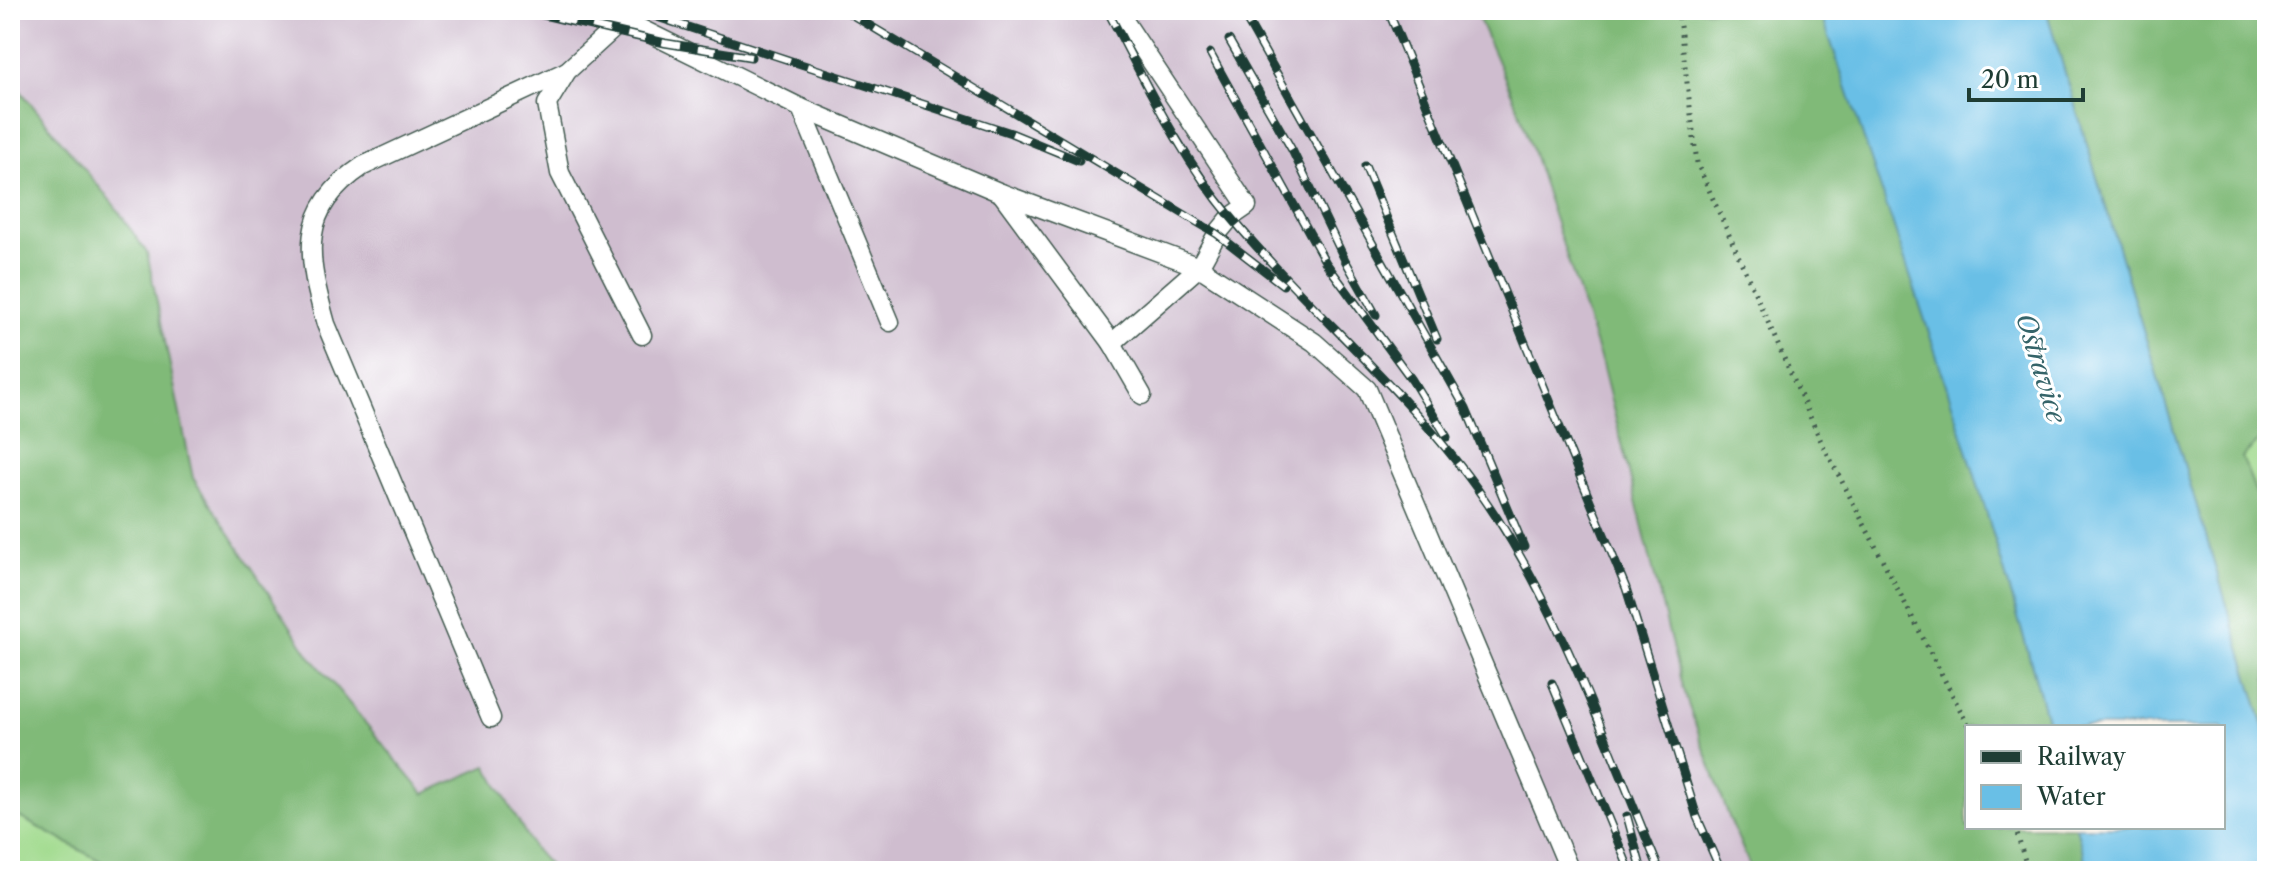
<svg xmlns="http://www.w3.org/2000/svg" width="2277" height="881" viewBox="0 0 2277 881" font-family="'Libre Caslon Text',serif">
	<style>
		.industrial { fill: #cfbdcf }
		.green { fill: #a0da8d; stroke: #608c60; stroke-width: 2 }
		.forest { fill: #80ba78; stroke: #507c56; stroke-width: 2 }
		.water { fill: #69bfe6; stroke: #447e8d; stroke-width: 2 }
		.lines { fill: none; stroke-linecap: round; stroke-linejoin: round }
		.lane-casing { stroke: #40584e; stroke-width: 21 }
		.path { stroke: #40584e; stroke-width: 5; stroke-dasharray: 2 6; stroke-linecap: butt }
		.lane { stroke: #fff; stroke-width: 18 }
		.rail-casing { stroke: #1f3d34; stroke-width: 9 }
		.rail { stroke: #fff; stroke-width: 6; stroke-dasharray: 18; stroke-linecap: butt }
		.labels { text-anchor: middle; stroke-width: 6; stroke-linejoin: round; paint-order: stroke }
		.water-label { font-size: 26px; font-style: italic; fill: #356469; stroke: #fff }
	</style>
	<rect width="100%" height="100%" fill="#fff"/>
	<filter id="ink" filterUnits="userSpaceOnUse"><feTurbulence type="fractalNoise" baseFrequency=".0125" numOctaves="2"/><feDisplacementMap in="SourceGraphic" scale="16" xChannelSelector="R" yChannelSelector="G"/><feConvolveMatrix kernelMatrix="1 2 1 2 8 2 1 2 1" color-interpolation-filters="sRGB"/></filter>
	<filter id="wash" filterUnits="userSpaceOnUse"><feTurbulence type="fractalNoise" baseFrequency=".006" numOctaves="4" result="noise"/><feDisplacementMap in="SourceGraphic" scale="32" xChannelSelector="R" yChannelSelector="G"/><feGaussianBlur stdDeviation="1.8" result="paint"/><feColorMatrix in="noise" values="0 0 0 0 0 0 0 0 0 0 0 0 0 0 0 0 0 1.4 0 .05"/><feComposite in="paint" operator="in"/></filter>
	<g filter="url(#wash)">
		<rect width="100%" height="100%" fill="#f9f0e3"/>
		<!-- industrial -->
		<polygon class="industrial" points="10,10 1475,10 1518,108 1602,364 1683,690 1729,817 1752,871 554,871 534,849 424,795 310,656 193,478 147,253 114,205 10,78"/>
		<!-- green -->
		<g class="green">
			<polygon points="2267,433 2267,521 2242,457"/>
			<polygon points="10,812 119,871 10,871"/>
		</g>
		<!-- forest -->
		<g class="forest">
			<path d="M1475 10H1820C1902 247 1983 485 2049 727H1967V827H2076L2088 871H1752L1729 817 1683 690 1602 364 1518 108Z"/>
			<polygon points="2046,10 2267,10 2267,433 2242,457 2267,521 2267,737"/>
			<polygon points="10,78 114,205 147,253 193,478 310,656 424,794 487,766 534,849 554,871 119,871 10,812"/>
		</g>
		<!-- water -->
		<path class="water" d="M1820 10H2046L2267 737V871H2088L2076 827H2223V727H2049C1983 485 1901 247 1820 10Z"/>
	</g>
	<g filter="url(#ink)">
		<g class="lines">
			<defs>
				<g id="lane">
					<polyline points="592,10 623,20 801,108 1001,193 1199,267 1314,342 1367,389 1570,871"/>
					<polyline points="626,13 623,20 567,71 547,104 560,173 642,335"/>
					<polyline points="801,108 890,322"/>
					<polyline points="1001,193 1112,343 1142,395"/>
					<polyline points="1112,343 1199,267 1217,234 1231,217 1247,206 1117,10"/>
					<path d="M491 718 326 324C307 256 297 210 363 166L567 71"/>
				</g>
			</defs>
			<!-- lane casing -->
			<use href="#lane" class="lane-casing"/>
			<!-- path -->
			<g class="path">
				<polyline points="1678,10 1697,163 1820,439 1969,727"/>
				<polyline points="2015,827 2028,871"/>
			</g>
			<!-- lane -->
			<use href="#lane" class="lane"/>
			<defs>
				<g id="rail">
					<polyline points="522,10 665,43 751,57"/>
					<polyline points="636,10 1011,133 1079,161"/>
					<polyline points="844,10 1217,234 1283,285"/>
					<path d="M1107 10C1145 81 1179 155 1231 217 1312 314 1413 395 1485 500 1561 610 1608 748 1660 871"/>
					<polyline points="1241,10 1466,409 1524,547"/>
					<polyline points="1388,10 1626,588 1697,817 1721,871"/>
					<polyline points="1229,40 1292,150 1345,260 1376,315"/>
					<polyline points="1210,53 1326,263 1412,380 1447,437"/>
					<polyline points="1365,166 1437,339"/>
					<polyline points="1552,683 1630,871"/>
					<polyline points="1627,816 1642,871"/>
				</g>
			</defs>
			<!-- rail casing -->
			<use href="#rail" class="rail-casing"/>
			<!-- rail -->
			<use href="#rail" class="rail"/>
		</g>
	</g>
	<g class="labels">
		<!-- water labels -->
		<g class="water-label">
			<text transform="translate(2041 368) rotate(73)" y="9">Ostravice</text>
		</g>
	</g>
	<!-- margin -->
	<rect width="2277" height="881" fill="none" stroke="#fff" stroke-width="40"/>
	<!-- legend -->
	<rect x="1965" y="725" width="260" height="104" fill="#ffffff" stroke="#a5b1ae" stroke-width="2"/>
	<rect x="1981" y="751" width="40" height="12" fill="#1f3d34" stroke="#a5b1ae" stroke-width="2"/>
	<text x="2037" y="765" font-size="24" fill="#1f3d34">Railway</text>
	<rect x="1981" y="785" width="40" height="24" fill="#69bfe6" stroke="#a5b1ae" stroke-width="2"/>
	<text x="2037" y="805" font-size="24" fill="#1f3d34">Water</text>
	<!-- scale -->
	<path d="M1969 88v12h114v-12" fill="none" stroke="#1f3d34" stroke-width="4"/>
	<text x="1981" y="88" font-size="24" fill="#1f3d34" stroke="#ffffff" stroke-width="6" paint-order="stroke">20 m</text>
</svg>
